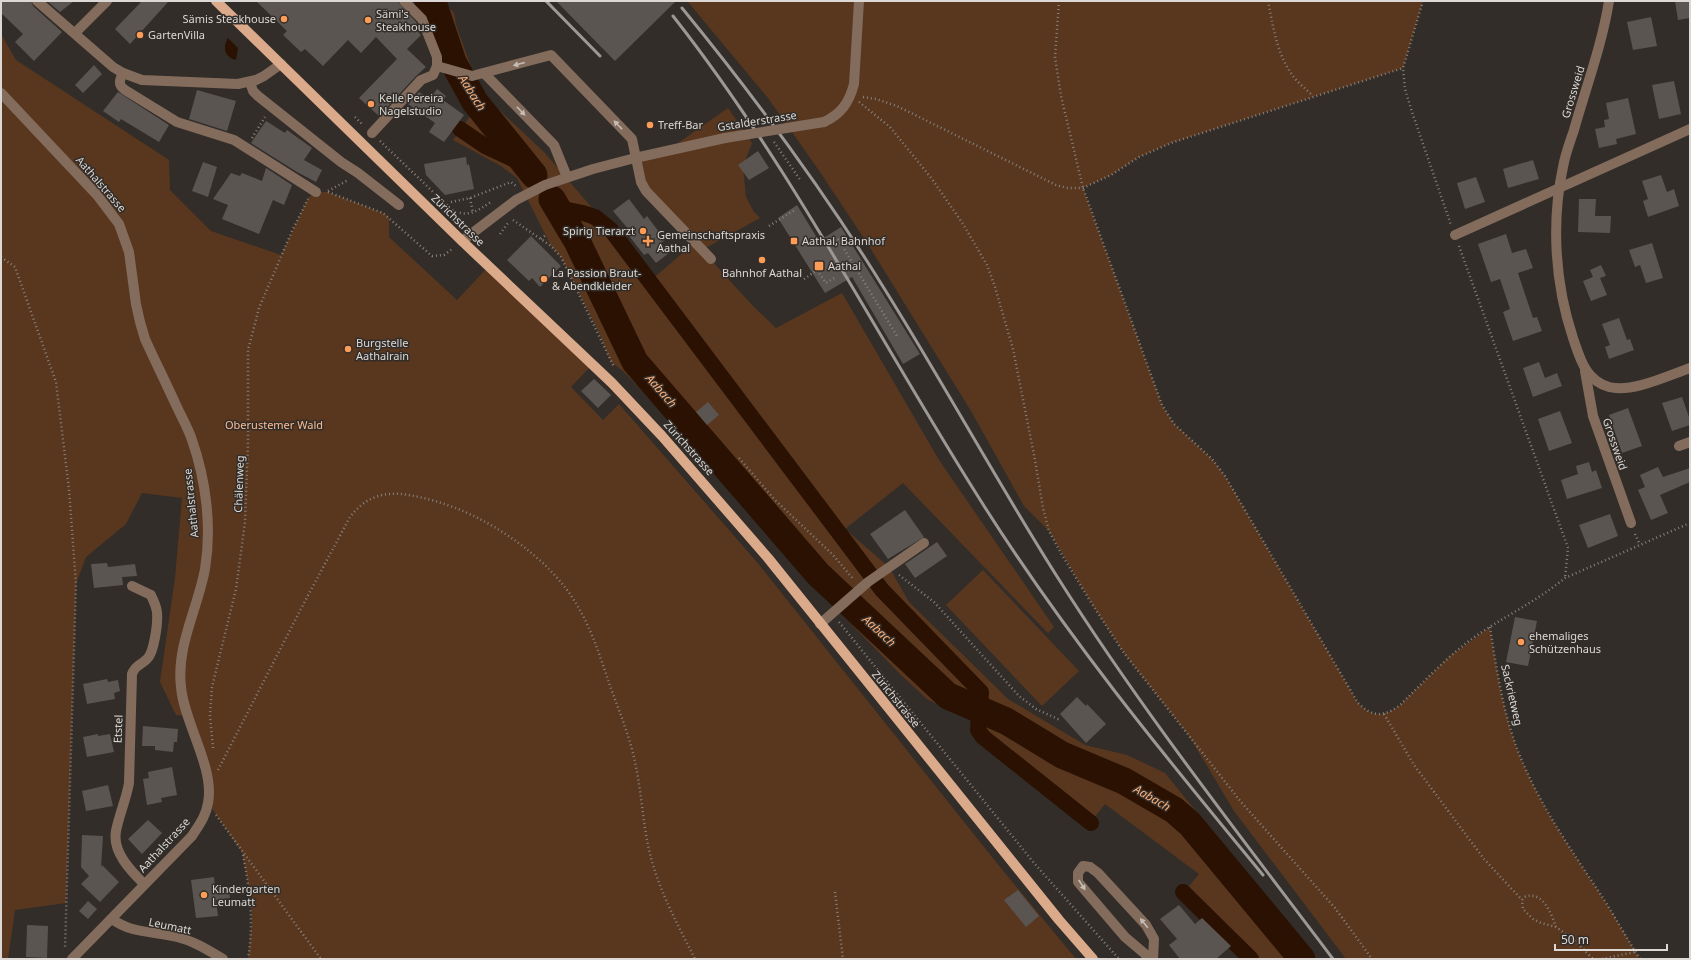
<svg xmlns="http://www.w3.org/2000/svg" width="1691" height="960" viewBox="0 0 1691 960" font-family="'Noto Sans',sans-serif">
	<style>
		.green { fill: #59371f }
		.water { fill: #2a1101 }
		.lines { fill: none; stroke-linecap: round; stroke-linejoin: round }
		.canal { stroke: #2a1101; stroke-width: 16 }
		.river { stroke: #2a1101; stroke-width: 27 }
		.building { fill: #5b5552 }
		.path { stroke: #86827e; stroke-width: 2.5; stroke-dasharray: 1 3; stroke-linecap: butt }
		.minor { stroke: #846c5d; stroke-width: 10 }
		.major { stroke: #dbaa8a; stroke-width: 10 }
		.rail { stroke: #9c9895; stroke-width: 3 }
		.minor-bridge { stroke: #846c5d; stroke-width: 10 }
		.oneway { fill: #c5bdb7 }
		.poi-dot { fill: #fd9c56; stroke: #322d29; stroke-width: 1.5 }
		.labels { text-anchor: middle; stroke-width: 3; stroke-linejoin: round; paint-order: stroke }
		.poi-label { font-size: 11px; fill: #dbd8d5; stroke: #322d29; text-anchor: start }
		.street-label { font-size: 11px; fill: #dbd8d5; stroke: #322d29 }
		.park-label { font-size: 11px; fill: #fcbc92; stroke: #322d29 }
		.water-label { font-size: 12px; font-style: italic; fill: #ffb07b; stroke: #322d29 }
	</style>
	<rect width="100%" height="100%" fill="#322d29"/>
	<!-- green -->
	<g class="green">
		<polygon points="415,1 442,1 454,13 456,25 480,92 544,152 611,230 649,282 694,243 653,199 635,158 668,150 728,108 752,143 743,166 746,197 754,212 760,218 702,250 752,305 776,328 842,293 939,460 1054,627 1048,633 903,483 845,529 889,567 909,602 1008,699 1085,745 1127,755 1165,773 1316,959 1247,959 1181,896 1199,874 1105,804 1089,824 983,742 976,731 976,719 951,711 927,699 902,676 812,584 658,407 623,371 611,362 598,331 561,257 551,246 517,178 501,166 453,140 471,115 455,91 426,13"/>
		<path d="M690 1H1423L1403 68 1171 143 1139 157 1111 175 1083 188 1162 405 1174 424 1212 459 1225 476 1358 703C1372 717 1383 717 1399 706L1450 656 1490 627C1496 666 1502 706 1515 743 1534 796 1566 842 1597 889 1612 911 1626 936 1640 959H1346L1234 811 1189 736 1124 653 1092 604 1049 531 1024 506 971 411 869 246 820 172 768 98 688 2Z"/>
		<polygon points="1,34 16,60 169,160 170,190 211,231 281,255 308,198 316,192 327,192 383,213 389,217 389,237 457,300 489,266 592,365 571,387 603,420 619,404 756,561 1000,867 1076,959 248,959 252,923 251,899 242,852 208,803 210,787 187,716 176,715 160,682 175,578 182,498 142,493 126,524 86,557 76,584 66,903 15,910 8,959 1,959"/>
		<polygon points="983,570 1079,671 1042,706 946,605"/>
	</g>
	<!-- water -->
	<path class="water" d="M228 38 238 48 236 60C225 58 222 47 228 38Z"/>
	<g class="lines">
		<!-- canal -->
		<g class="canal">
			<polyline points="460,129 485,146 528,166"/>
			<polyline points="558,208 583,213 595,217 611,230 882,590 981,692 978,730 983,737 1091,823"/>
			<polyline points="1183,892 1251,959"/>
		</g>
		<!-- river -->
		<g class="river">
			<polyline points="428,1 435,8 453,62 475,102 534,175"/>
			<polyline points="552,199 577,241 635,362 818,574 948,696 1006,721 1062,755 1124,781 1174,810 1190,824 1302,959"/>
		</g>
	</g>
	<!-- building -->
	<g class="building">
		<polygon points="1,1 31,1 33,6 62,32 34,61 15,42 23,34 1,13"/>
		<polygon points="47,1 74,1 60,12"/>
		<polygon points="142,1 169,1 130,44 115,29"/>
		<polygon points="256,1 397,1 417,23 413,27 421,35 407,49 426,67 416,76 379,116 359,98 397,59 376,37 361,53 348,40 323,66 305,49 301,52 283,35 287,31"/>
		<polygon points="556,1 676,1 615,61"/>
		<polygon points="1675,1 1690,1 1690,18 1678,20"/>
		<polygon points="1651,17 1657,46 1633,50 1627,22"/>
		<polygon points="94,65 102,74 83,93 75,85"/>
		<polygon points="1674,81 1681,114 1659,119 1652,85"/>
		<polygon points="437,89 446,96 443,100 464,115 444,142 429,132 435,123 408,104 419,92 430,99"/>
		<polygon points="197,90 236,101 227,131 189,119"/>
		<polygon points="118,92 169,125 159,142 121,119 119,122 103,111"/>
		<polygon points="1628,98 1636,134 1616,139 1617,144 1599,148 1595,129 1605,127 1604,120 1609,119 1606,103"/>
		<polygon points="266,121 285,133 287,130 312,148 304,160 322,170 316,182 297,172 251,143"/>
		<polygon points="758,151 769,168 749,180 738,165"/>
		<polygon points="466,157 467,165 469,164 474,189 445,195 426,175 424,164"/>
		<polygon points="1533,160 1539,179 1508,188 1503,169"/>
		<polygon points="203,162 217,167 208,197 192,191"/>
		<polygon points="266,168 292,185 284,205 273,200 259,234 222,219 228,205 213,199 231,173 240,176 242,173 262,181"/>
		<polygon points="1661,175 1667,192 1674,189 1679,206 1648,217 1643,201 1648,199 1642,181"/>
		<polygon points="1476,177 1485,202 1465,209 1457,183"/>
		<polygon points="629,199 644,219 647,216 665,240 661,243 669,253 656,263 648,253 644,255 626,232 629,230 613,211"/>
		<polygon points="1579,199 1596,199 1595,216 1611,216 1610,233 1578,232"/>
		<polygon points="797,205 819,241 841,227 920,354 903,364 852,277 825,293 778,218"/>
		<polygon points="1506,234 1512,253 1526,249 1533,268 1518,273 1533,318 1537,317 1542,331 1513,341 1503,312 1510,309 1500,279 1491,282 1478,244"/>
		<polygon points="531,236 561,266 540,287 532,278 529,281 507,260"/>
		<polygon points="1652,243 1663,278 1646,283 1640,265 1635,267 1629,250"/>
		<polygon points="1601,265 1606,276 1600,278 1607,295 1591,301 1583,281 1593,277 1590,270"/>
		<polygon points="1619,318 1627,340 1630,339 1634,350 1609,359 1605,347 1610,345 1602,324"/>
		<polygon points="1539,362 1545,378 1557,373 1562,386 1533,397 1523,368"/>
		<polygon points="594,379 611,395 598,408 581,391"/>
		<polygon points="1682,397 1690,420 1690,425 1672,431 1662,403"/>
		<polygon points="708,402 719,415 707,425 696,412"/>
		<polygon points="1628,408 1642,446 1622,453 1609,415"/>
		<polygon points="1560,411 1572,443 1549,451 1538,419"/>
		<polygon points="1589,462 1592,472 1596,470 1602,488 1567,499 1561,480 1578,474 1576,466"/>
		<polygon points="1658,467 1663,477 1690,468 1690,482 1660,495 1668,513 1651,520 1638,490 1645,487 1640,475"/>
		<polygon points="905,510 924,537 888,559 870,534"/>
		<polygon points="1610,514 1618,536 1588,548 1579,525"/>
		<polygon points="937,542 947,556 915,578 905,564"/>
		<polygon points="107,563 108,567 135,564 137,576 122,577 123,585 94,588 91,564"/>
		<polygon points="1515,617 1537,621 1528,666 1506,662"/>
		<polygon points="107,679 108,682 118,680 120,691 114,693 115,699 87,704 83,684"/>
		<polygon points="1077,697 1086,706 1087,704 1106,724 1086,743 1060,714"/>
		<polygon points="143,726 178,729 177,742 174,742 173,752 155,750 155,746 142,746"/>
		<polygon points="98,734 98,736 110,734 114,752 87,757 83,737"/>
		<polygon points="172,767 177,795 161,798 162,802 147,805 143,779 149,778 148,772"/>
		<polygon points="108,785 113,806 86,811 82,791"/>
		<polygon points="148,820 162,833 142,854 128,839"/>
		<polygon points="82,835 103,836 101,867 102,865 119,882 100,902 81,884 89,876 81,867"/>
		<polygon points="214,877 215,887 228,886 230,898 216,900 218,916 196,918 191,880"/>
		<polygon points="1018,890 1039,916 1026,927 1004,900"/>
		<polygon points="88,901 97,909 88,919 79,911"/>
		<polygon points="1179,905 1195,924 1202,918 1231,946 1216,959 1180,959 1169,945 1177,939 1160,919"/>
		<polygon points="27,925 48,926 47,958 26,957"/>
	</g>
	<g class="lines">
		<!-- path -->
		<g class="path">
			<path d="M1059 1 1055 57 1061 96 1083 188 1162 405 1174 424 1212 459 1225 476 1358 703C1372 717 1383 717 1399 706 1424 682 1447 656 1476 636 1505 616 1537 601 1565 578L1690 523"/>
			<path d="M1268 1C1273 26 1277 55 1293 76 1298 83 1306 89 1313 96"/>
			<polyline points="1423,1 1403,68 1405,89 1412,112 1451,225"/>
			<polyline points="863,97 876,99 897,106 1056,185 1067,188 1083,188 1111,175 1139,157 1171,143 1403,68"/>
			<polyline points="859,102 890,127 932,179 963,224 987,265 995,287 1013,349 1035,460 1043,508 1049,531 1062,555 1092,604 1124,653 1241,802 1335,908 1372,959"/>
			<polyline points="355,117 363,125"/>
			<polyline points="252,138 265,117"/>
			<path d="M380 141 452 210C468 218 477 211 491 202"/>
			<polyline points="774,142 801,181"/>
			<polyline points="328,191 348,180"/>
			<polyline points="328,192 383,213 432,256 444,255 452,249"/>
			<polyline points="470,198 473,213"/>
			<polyline points="451,202 470,198 511,182 516,186"/>
			<polyline points="513,220 551,246 561,257 614,367"/>
			<polyline points="769,226 795,210"/>
			<polyline points="500,234 508,223"/>
			<polyline points="541,239 547,234"/>
			<polyline points="838,239 897,336"/>
			<polyline points="1459,246 1568,548 1565,578"/>
			<polyline points="1,257 15,267 56,382 69,489 76,584 65,949"/>
			<polyline points="804,279 817,270 826,283 836,277"/>
			<polyline points="739,458 775,500 833,555 854,580"/>
			<polyline points="1635,534 1640,545"/>
			<polyline points="899,575 934,602 1019,696 1036,709 1060,720"/>
			<polyline points="839,622 1034,863 1119,959"/>
			<path d="M1490 627C1496 666 1502 706 1515 743 1534 796 1566 842 1597 889 1612 911 1625 936 1640 959"/>
			<polyline points="1384,714 1414,765 1484,859 1522,900"/>
			<polyline points="213,748 210,716 212,687 236,589 245,522 248,443 248,350 259,308 292,231 308,199"/>
			<path d="M218 770 304 603 350 517C374 486 401 492 435 501 488 516 550 558 577 605 592 630 601 659 610 686 620 713 631 740 636 767 642 796 643 826 650 854 659 891 678 925 695 959"/>
			<polyline points="216,815 321,959"/>
			<path d="M243 855C250 891 254 922 248 959"/>
			<polyline points="835,892 843,959"/>
			<path d="M1556 927C1551 913 1543 890 1524 897L1522 900 1523 909 1533 919 1541 923 1556 927 1573 939 1593 959"/>
			<polyline points="1602,959 1635,952"/>
		</g>
		<!-- minor -->
		<g class="minor">
			<polyline points="37,1 113,67 123,73 142,80 238,84 256,80 264,76 281,64"/>
			<path d="M1609 1C1602 45 1586 87 1574 130 1570 142 1565 155 1563 167 1551 223 1555 284 1573 338 1580 358 1585 380 1609 387 1632 393 1667 376 1690 368"/>
			<polyline points="75,33 107,1"/>
			<polyline points="437,66 472,76 551,55 632,139 641,182 646,191 711,259"/>
			<path d="M123 73C119 81 118 85 125 90L177 122 234 140 316 192"/>
			<polyline points="484,73 554,145 567,177"/>
			<polyline points="250,82 253,91 258,96 341,162 358,173 399,205"/>
			<path d="M1 93 97 195 119 224 129 252 136 304 140 322 145 339C155 361 166 383 176 405 181 416 188 428 192 440 206 480 212 527 205 569 198 608 176 646 181 687 184 723 215 768 208 803 206 816 199 825 192 836L72 959"/>
			<path d="M824 122C841 114 849 103 854 84L859 1"/>
			<polyline points="372,133 421,80 433,75 437,66 437,57 422,19 404,1"/>
			<polyline points="1455,235 1690,129"/>
			<polyline points="462,241 516,200 545,185 593,169 635,158 725,138"/>
			<polyline points="1585,371 1593,416 1631,523"/>
			<polyline points="1679,446 1690,442"/>
			<path d="M132 586 151 595C153 600 157 607 157 613 158 623 154 653 147 659 140 666 136 664 132 674L129 783C126 800 119 815 116 831 112 852 131 871 144 884"/>
			<polyline points="820,624 868,582 924,543"/>
			<path d="M112 919C132 934 154 931 177 937 194 941 208 950 223 959"/>
			<polyline points="1151,959 1125,937 1078,882 1078,873 1083,866 1090,867 1098,873 1146,925 1154,939 1153,959"/>
		</g>
		<!-- major -->
		<polyline class="major" points="216,1 462,241 612,383 662,436 768,558 1059,920 1093,959"/>
		<!-- rail -->
		<g class="rail">
			<polyline points="546,1 600,56"/>
			<path d="M682 8C754 96 822 188 882 285 943 382 997 482 1058 578 1142 711 1239 834 1333 959"/>
			<path d="M673 16C791 166 877 337 979 498 1063 632 1162 753 1263 875"/>
		</g>
		<!-- minor-bridge -->
		<polyline class="minor-bridge" points="725,138 824,122"/>
	</g>
	<!-- one-way arrows -->
	<defs><path id="oneway-solid" d="M-6-.8H1V-3.2L6.5 0L1 3.2V.8H-6Z"/></defs>
	<g class="oneway">
		<use href="#oneway-solid" transform="translate(519 64) rotate(165)"/>
		<use href="#oneway-solid" transform="translate(521 111) rotate(46)"/>
		<use href="#oneway-solid" transform="translate(618 125) rotate(-134)"/>
		<use href="#oneway-solid" transform="translate(1082 885) rotate(57)"/>
		<use href="#oneway-solid" transform="translate(1144 923) rotate(-129)"/>
	</g>
	<!-- markers -->
	<g class="poi-dot">
		<circle cx="284" cy="19" r="4"/>
		<circle cx="368" cy="20" r="4"/>
		<circle cx="140" cy="35" r="4"/>
		<circle cx="371" cy="104" r="4"/>
		<circle cx="650" cy="125" r="4"/>
		<circle cx="643" cy="231" r="4"/>
		<path d="M646 235h4v4h4v4h-4v4h-4v-4h-4v-4h4z"/>
		<rect x="790" y="237" width="8" height="8" rx="2"/>
		<circle cx="762" cy="260" r="4"/>
		<rect x="814" y="261" width="10" height="10" rx="2"/>
		<circle cx="544" cy="279" r="4"/>
		<circle cx="348" cy="349" r="4"/>
		<circle cx="1521" cy="642" r="4"/>
		<circle cx="204" cy="895" r="4"/>
	</g>
	<g class="labels">
		<!-- poi labels -->
		<g class="poi-label">
			<text x="376" y="18">Sämi's<tspan x="376" dy="13">Steakhouse</tspan></text>
			<text x="276" y="23" text-anchor="end">Sämis Steakhouse</text>
			<text x="148" y="39">GartenVilla</text>
			<text x="379" y="102">Kelle Pereira<tspan x="379" dy="13">Nagelstudio</tspan></text>
			<text x="658" y="129">Treff-Bar</text>
			<text x="635" y="235" text-anchor="end">Spirig Tierarzt</text>
			<text x="657" y="239">Gemeinschaftspraxis<tspan x="657" dy="13">Aathal</tspan></text>
			<text x="802" y="245">Aathal, Bahnhof</text>
			<text x="828" y="270">Aathal</text>
			<text x="552" y="277">La Passion Braut-<tspan x="552" dy="13">&amp; Abendkleider</tspan></text>
			<text x="762" y="277" text-anchor="middle">Bahnhof Aathal</text>
			<text x="356" y="347">Burgstelle<tspan x="356" dy="13">Aathalrain</tspan></text>
			<text x="1529" y="640">ehemaliges<tspan x="1529" dy="13">Schützenhaus</tspan></text>
			<text x="212" y="893">Kindergarten<tspan x="212" dy="13">Leumatt</tspan></text>
		</g>
		<!-- street labels -->
		<g class="street-label">
			<text transform="translate(1573 92) rotate(-73)" y="4">Grossweid</text>
			<text transform="translate(757 121) rotate(-9)" y="4">Gstalderstrasse</text>
			<text transform="translate(101 184) rotate(49)" y="4">Aathalstrasse</text>
			<text transform="translate(458 220) rotate(44)" y="4">Zürichstrasse</text>
			<text transform="translate(1615 444) rotate(71)" y="4">Grossweid</text>
			<text transform="translate(689 448) rotate(48)" y="4">Zürichstrasse</text>
			<text transform="translate(239 484) rotate(-88)" y="4">Chälenweg</text>
			<text transform="translate(191 503) rotate(-96)" y="4">Aathalstrasse</text>
			<text transform="translate(1512 695) rotate(77)" y="4">Sackrietweg</text>
			<text transform="translate(896 699) rotate(51)" y="4">Zürichstrasse</text>
			<text transform="translate(118 729) rotate(-88)" y="4">Etstel</text>
			<text transform="translate(164 845) rotate(-47)" y="4">Aathalstrasse</text>
			<text transform="translate(170 926) rotate(12)" y="4">Leumatt</text>
		</g>
		<!-- park labels -->
		<g class="park-label">
			<text x="274" y="429">Oberustemer Wald</text>
		</g>
		<!-- water labels -->
		<g class="water-label">
			<text transform="translate(472 93) rotate(58)" y="4">Aabach</text>
			<text transform="translate(661 391) rotate(49)" y="4">Aabach</text>
			<text transform="translate(879 631) rotate(43)" y="4">Aabach</text>
			<text transform="translate(1152 798) rotate(30)" y="4">Aabach</text>
		</g>
	</g>
	<!-- border -->
	<rect width="1691" height="960" fill="none" stroke="#dbd8d5" stroke-width="4"/>
	<!-- scale -->
	<path d="M1555 944v6h112v-6" fill="none" stroke="#dbd8d5" stroke-width="2"/>
	<text x="1561" y="944" font-size="12" fill="#dbd8d5" stroke="#322d29" stroke-width="3" paint-order="stroke">50 m</text>
</svg>
